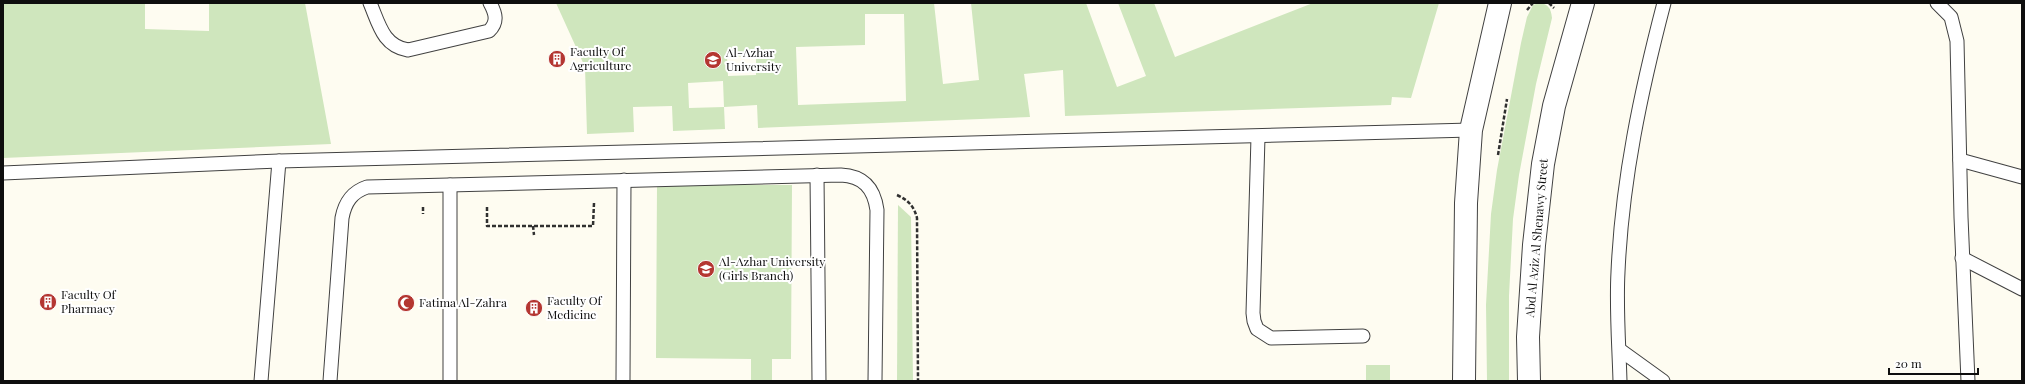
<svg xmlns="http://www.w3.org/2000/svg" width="2025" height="384" viewBox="0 0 2025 384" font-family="'Playfair Display',serif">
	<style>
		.green { fill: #cfe6bd; fill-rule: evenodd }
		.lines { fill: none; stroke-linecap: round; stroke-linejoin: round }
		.service-casing { stroke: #414141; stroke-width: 15 }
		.tertiary-casing { stroke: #414141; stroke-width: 24 }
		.path { stroke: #303030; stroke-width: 2.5; stroke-dasharray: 4 2; stroke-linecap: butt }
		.service { stroke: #fff; stroke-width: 13 }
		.tertiary { stroke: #fff; stroke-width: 22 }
		.labels { text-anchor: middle; stroke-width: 4; stroke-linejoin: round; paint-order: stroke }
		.poi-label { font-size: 12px; fill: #0e0e0e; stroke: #fff; text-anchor: start }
		.street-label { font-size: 12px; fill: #0e0e0e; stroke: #fff }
	</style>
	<rect width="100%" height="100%" fill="#fefcf1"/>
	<!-- green -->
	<g class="green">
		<polygon points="3,3 145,3 145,29 209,31 209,3 305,3 331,144 3,158"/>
		<path d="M556 3H934L943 84 979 80 971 3H1086L1117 87 1146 76 1118 3H1154L1175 57 1313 3H1439L1411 98 1392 97 1391 105 1065 116 1063 70 1024 74 1030 117 758 128 757 105 724 107 725 129 673 131 672 106 633 107 634 132 587 134 585 67ZM865 14H904L906 101 798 105 796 47 865 45ZM756 56V75L728 76 727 57ZM723 81 724 107 689 108 688 83Z"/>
		<path d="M1539 3C1548 4 1551 8 1552 18L1536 84 1519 175 1513 219 1509 296V381H1487L1486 305 1491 214 1497 170 1521 43 1527 17 1533 5Z"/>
		<polygon points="657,185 792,185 791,359 772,359 772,381 751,381 751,359 656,358"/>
		<polygon points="898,205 911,217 913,381 897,381"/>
		<rect x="1366" y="365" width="24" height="16"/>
	</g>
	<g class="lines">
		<defs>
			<g id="service">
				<path d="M370 3C379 24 383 46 408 50L489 31C498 22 496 14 490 3"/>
				<polyline points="1937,3 1951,17 1957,41 1961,217 1968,381"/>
				<polyline points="1258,137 1253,313 1254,321 1257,329 1271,338 1363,336"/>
				<polyline points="1960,160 2022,177"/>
				<polyline points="3,173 279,161 1471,130"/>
				<polyline points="817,175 819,381"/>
				<polyline points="450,185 450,381"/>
				<polyline points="1962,258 2022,289"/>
				<polyline points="1620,350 1663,381"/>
				<polyline points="261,381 279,161"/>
				<path d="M330 381 342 218C345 202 352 192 367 187L841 175C863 176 874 188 877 210L875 381"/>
				<polyline points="623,381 624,180"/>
				<path d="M1620 381C1619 345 1616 308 1618 272 1622 180 1641 91 1664 3"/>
			</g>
			<g id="tertiary">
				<polyline points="1464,381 1466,203 1471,130 1500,3"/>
				<polyline points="1529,381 1528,337 1534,245 1543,164 1554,106 1583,3"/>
			</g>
		</defs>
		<!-- service casing -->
		<use href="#service" class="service-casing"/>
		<!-- tertiary casing -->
		<use href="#tertiary" class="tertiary-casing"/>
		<!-- path -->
		<g class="path">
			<polyline points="1549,3 1554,8"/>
			<polyline points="1527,10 1533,3"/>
			<polyline points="1498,155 1507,99"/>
			<path d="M897 195C908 200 914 206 917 218L918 381"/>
			<polyline points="423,207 423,214"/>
			<polyline points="487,207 487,226 593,226 594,203"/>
			<polyline points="533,226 534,235"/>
		</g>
		<!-- service -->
		<use href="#service" class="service"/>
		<!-- tertiary -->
		<use href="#tertiary" class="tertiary"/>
	</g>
	<!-- icons -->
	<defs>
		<symbol id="building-disc" viewBox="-11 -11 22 22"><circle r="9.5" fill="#b43631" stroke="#fff"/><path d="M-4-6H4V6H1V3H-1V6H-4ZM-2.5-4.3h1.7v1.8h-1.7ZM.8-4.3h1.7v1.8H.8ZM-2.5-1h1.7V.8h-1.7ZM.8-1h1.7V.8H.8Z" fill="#fff"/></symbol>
		<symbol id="university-disc" viewBox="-11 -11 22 22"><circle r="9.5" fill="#b43631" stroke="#fff"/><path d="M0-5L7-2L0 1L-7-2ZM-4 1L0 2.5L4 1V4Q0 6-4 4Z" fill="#fff"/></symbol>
		<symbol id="mosque-disc" viewBox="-11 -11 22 22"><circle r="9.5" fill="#b43631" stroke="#fff"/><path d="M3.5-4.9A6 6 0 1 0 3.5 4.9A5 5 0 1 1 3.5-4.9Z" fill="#fff"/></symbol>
	</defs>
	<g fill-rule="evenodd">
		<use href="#building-disc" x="547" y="49" width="20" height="20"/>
		<use href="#university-disc" x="703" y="50" width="20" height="20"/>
		<use href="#university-disc" x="696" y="259" width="20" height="20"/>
		<use href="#building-disc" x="38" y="292" width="20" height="20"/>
		<use href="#mosque-disc" x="396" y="293" width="20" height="20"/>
		<use href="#building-disc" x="524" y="298" width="20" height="20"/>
	</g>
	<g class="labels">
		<!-- poi labels -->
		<g class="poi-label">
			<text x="570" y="56">Faculty Of<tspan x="570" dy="14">Agriculture</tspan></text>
			<text x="726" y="57">Al-Azhar<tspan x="726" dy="14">University</tspan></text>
			<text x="719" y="266">Al-Azhar University<tspan x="719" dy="14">(Girls Branch)</tspan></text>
			<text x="61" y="299">Faculty Of<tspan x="61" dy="14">Pharmacy</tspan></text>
			<text x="547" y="305">Faculty Of<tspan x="547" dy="14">Medicine</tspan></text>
			<text x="419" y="307">Fatima Al-Zahra</text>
		</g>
		<!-- street labels -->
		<g class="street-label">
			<text transform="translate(1537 238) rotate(-85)" y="4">Abd Al Aziz Al Shenawy Street</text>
		</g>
	</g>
	<!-- border -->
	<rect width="2025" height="384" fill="none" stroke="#0e0e0e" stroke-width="8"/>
	<!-- scale -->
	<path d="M1889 368v6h89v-6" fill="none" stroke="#0e0e0e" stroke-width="2"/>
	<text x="1895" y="368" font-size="12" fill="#0e0e0e" stroke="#ffffff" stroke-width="3" paint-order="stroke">20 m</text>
</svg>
